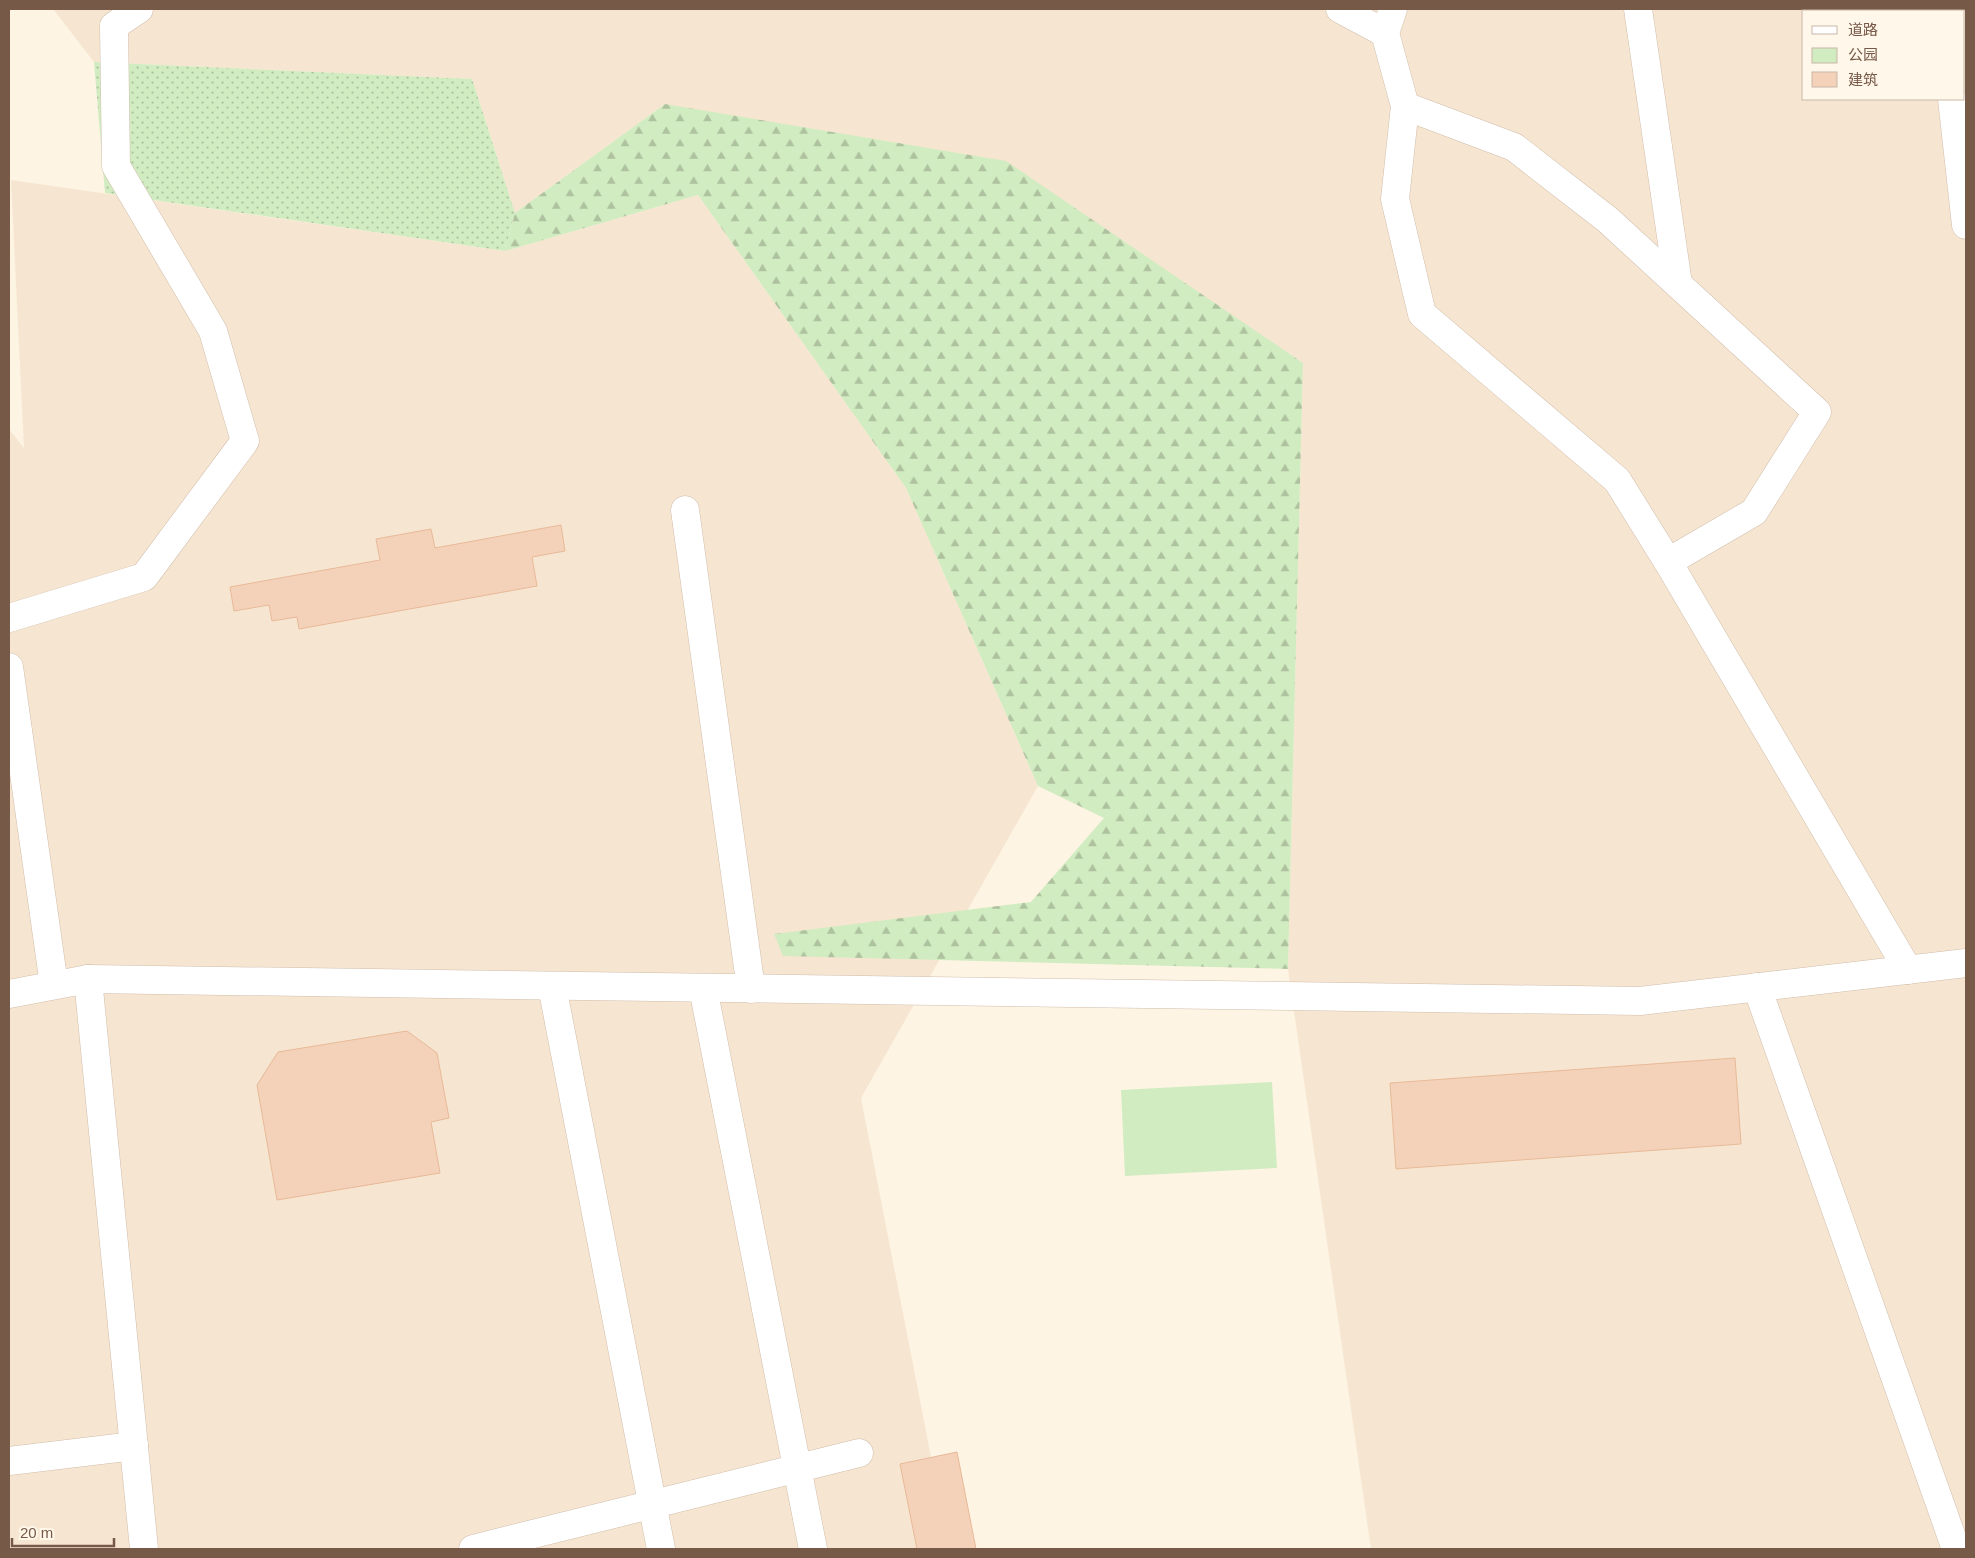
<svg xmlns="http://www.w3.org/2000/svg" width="1975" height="1558" viewBox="0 0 1975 1558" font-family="Arial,'Noto Sans SC',sans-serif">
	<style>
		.residential { fill: #f6e6d1; fill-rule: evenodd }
		.grass { fill: url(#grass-dots) }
		.forest { fill: url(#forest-firs) }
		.park { fill: #d1ecc1 }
		.building { fill: #f4d2b9; stroke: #e8b998 }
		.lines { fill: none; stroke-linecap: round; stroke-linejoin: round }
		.minor-casing { stroke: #d1bdab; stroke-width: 29 }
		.minor { stroke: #fff; stroke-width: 28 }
	</style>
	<defs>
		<pattern id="grass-dots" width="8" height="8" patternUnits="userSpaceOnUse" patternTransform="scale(1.25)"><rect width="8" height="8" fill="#d1ecc1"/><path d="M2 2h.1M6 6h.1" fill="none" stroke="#aec29f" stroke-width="1.8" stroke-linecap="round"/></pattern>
		<pattern id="forest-firs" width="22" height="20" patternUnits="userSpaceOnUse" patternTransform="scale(1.25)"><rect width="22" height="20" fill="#d1ecc1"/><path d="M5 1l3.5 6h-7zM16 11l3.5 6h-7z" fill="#aec29f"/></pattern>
	</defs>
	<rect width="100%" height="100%" fill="#fdf4e3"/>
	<!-- residential -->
	<g class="residential">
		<path d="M53 9H1966V1549H1371L1288 969 1303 363 665 104 515 213 472 79 94 62ZM1804 11H1964V99H1804Z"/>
		<polygon points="11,180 505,251 698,195 906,488 1038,786 861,1098 949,1549 9,1549 9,429 24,448"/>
	</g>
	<!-- grass -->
	<polygon class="grass" points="94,62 472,79 515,213 505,251 105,193"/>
	<!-- forest -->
	<polygon class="forest" points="665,104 1006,161 1303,363 1288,969 783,956 774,934 1031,902 1104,818 1038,786 906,488 698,195 505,251 515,213"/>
	<!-- park -->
	<polygon class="park" points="1272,1082 1277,1168 1125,1176 1121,1090"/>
	<!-- building -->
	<g class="building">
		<polygon points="561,525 565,551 532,557 537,586 299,629 297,617 272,621 269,605 234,611 230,587 380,560 376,539 431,529 435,548"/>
		<polygon points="407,1031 437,1053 449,1118 431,1122 440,1173 277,1200 257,1085 278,1052"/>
		<polygon points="1735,1058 1741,1144 1396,1169 1390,1083"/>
		<polygon points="957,1452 976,1549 917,1549 900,1464"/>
	</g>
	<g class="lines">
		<defs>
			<g id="minor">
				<polyline points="1340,9 1385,33 1405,106 1395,199 1422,314 1617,480 1668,562 1908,970"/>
				<polyline points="1638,9 1678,284"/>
				<polyline points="1942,9 1943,11"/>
				<polyline points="1385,33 1393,9"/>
				<polyline points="1952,99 1966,225"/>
				<polyline points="1405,106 1514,147 1608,220 1817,412 1754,512 1668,562"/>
				<polyline points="685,510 751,989"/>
				<polyline points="9,618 144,577 245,441 213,331 116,166 114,26 139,9"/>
				<polyline points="9,667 54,985"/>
				<polyline points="88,979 144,1549"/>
				<polyline points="552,986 661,1549"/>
				<polyline points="1757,987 1956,1549"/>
				<polyline points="703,988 813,1549"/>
				<polyline points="9,994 88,979 1640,1001 1966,963"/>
				<polyline points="9,1461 134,1446"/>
				<polyline points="473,1549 859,1453"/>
			</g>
		</defs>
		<!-- minor casing -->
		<use href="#minor" class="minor-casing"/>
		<!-- minor -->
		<use href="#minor" class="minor"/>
	</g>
	<!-- border -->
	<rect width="1975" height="1558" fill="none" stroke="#775947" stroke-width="20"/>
	<!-- legend -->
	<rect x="1802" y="10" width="162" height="90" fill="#fff7ea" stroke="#c9b8a9"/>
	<rect x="1812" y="26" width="25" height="8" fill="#ffffff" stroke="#c9b8a9"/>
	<text x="1848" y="35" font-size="15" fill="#775947">道路</text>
	<rect x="1812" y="48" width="25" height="15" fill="#d1ecc1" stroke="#c9b8a9"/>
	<text x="1848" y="60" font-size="15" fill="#775947">公园</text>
	<rect x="1812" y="72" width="25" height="15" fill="#f4d2b9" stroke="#c9b8a9"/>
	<text x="1848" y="85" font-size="15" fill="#775947">建筑</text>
	<!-- scale -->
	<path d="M12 1538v8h102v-8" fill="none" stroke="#775947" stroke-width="2.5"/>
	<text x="20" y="1538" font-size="15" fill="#775947" stroke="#fff7ea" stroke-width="4" paint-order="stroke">20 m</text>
</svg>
